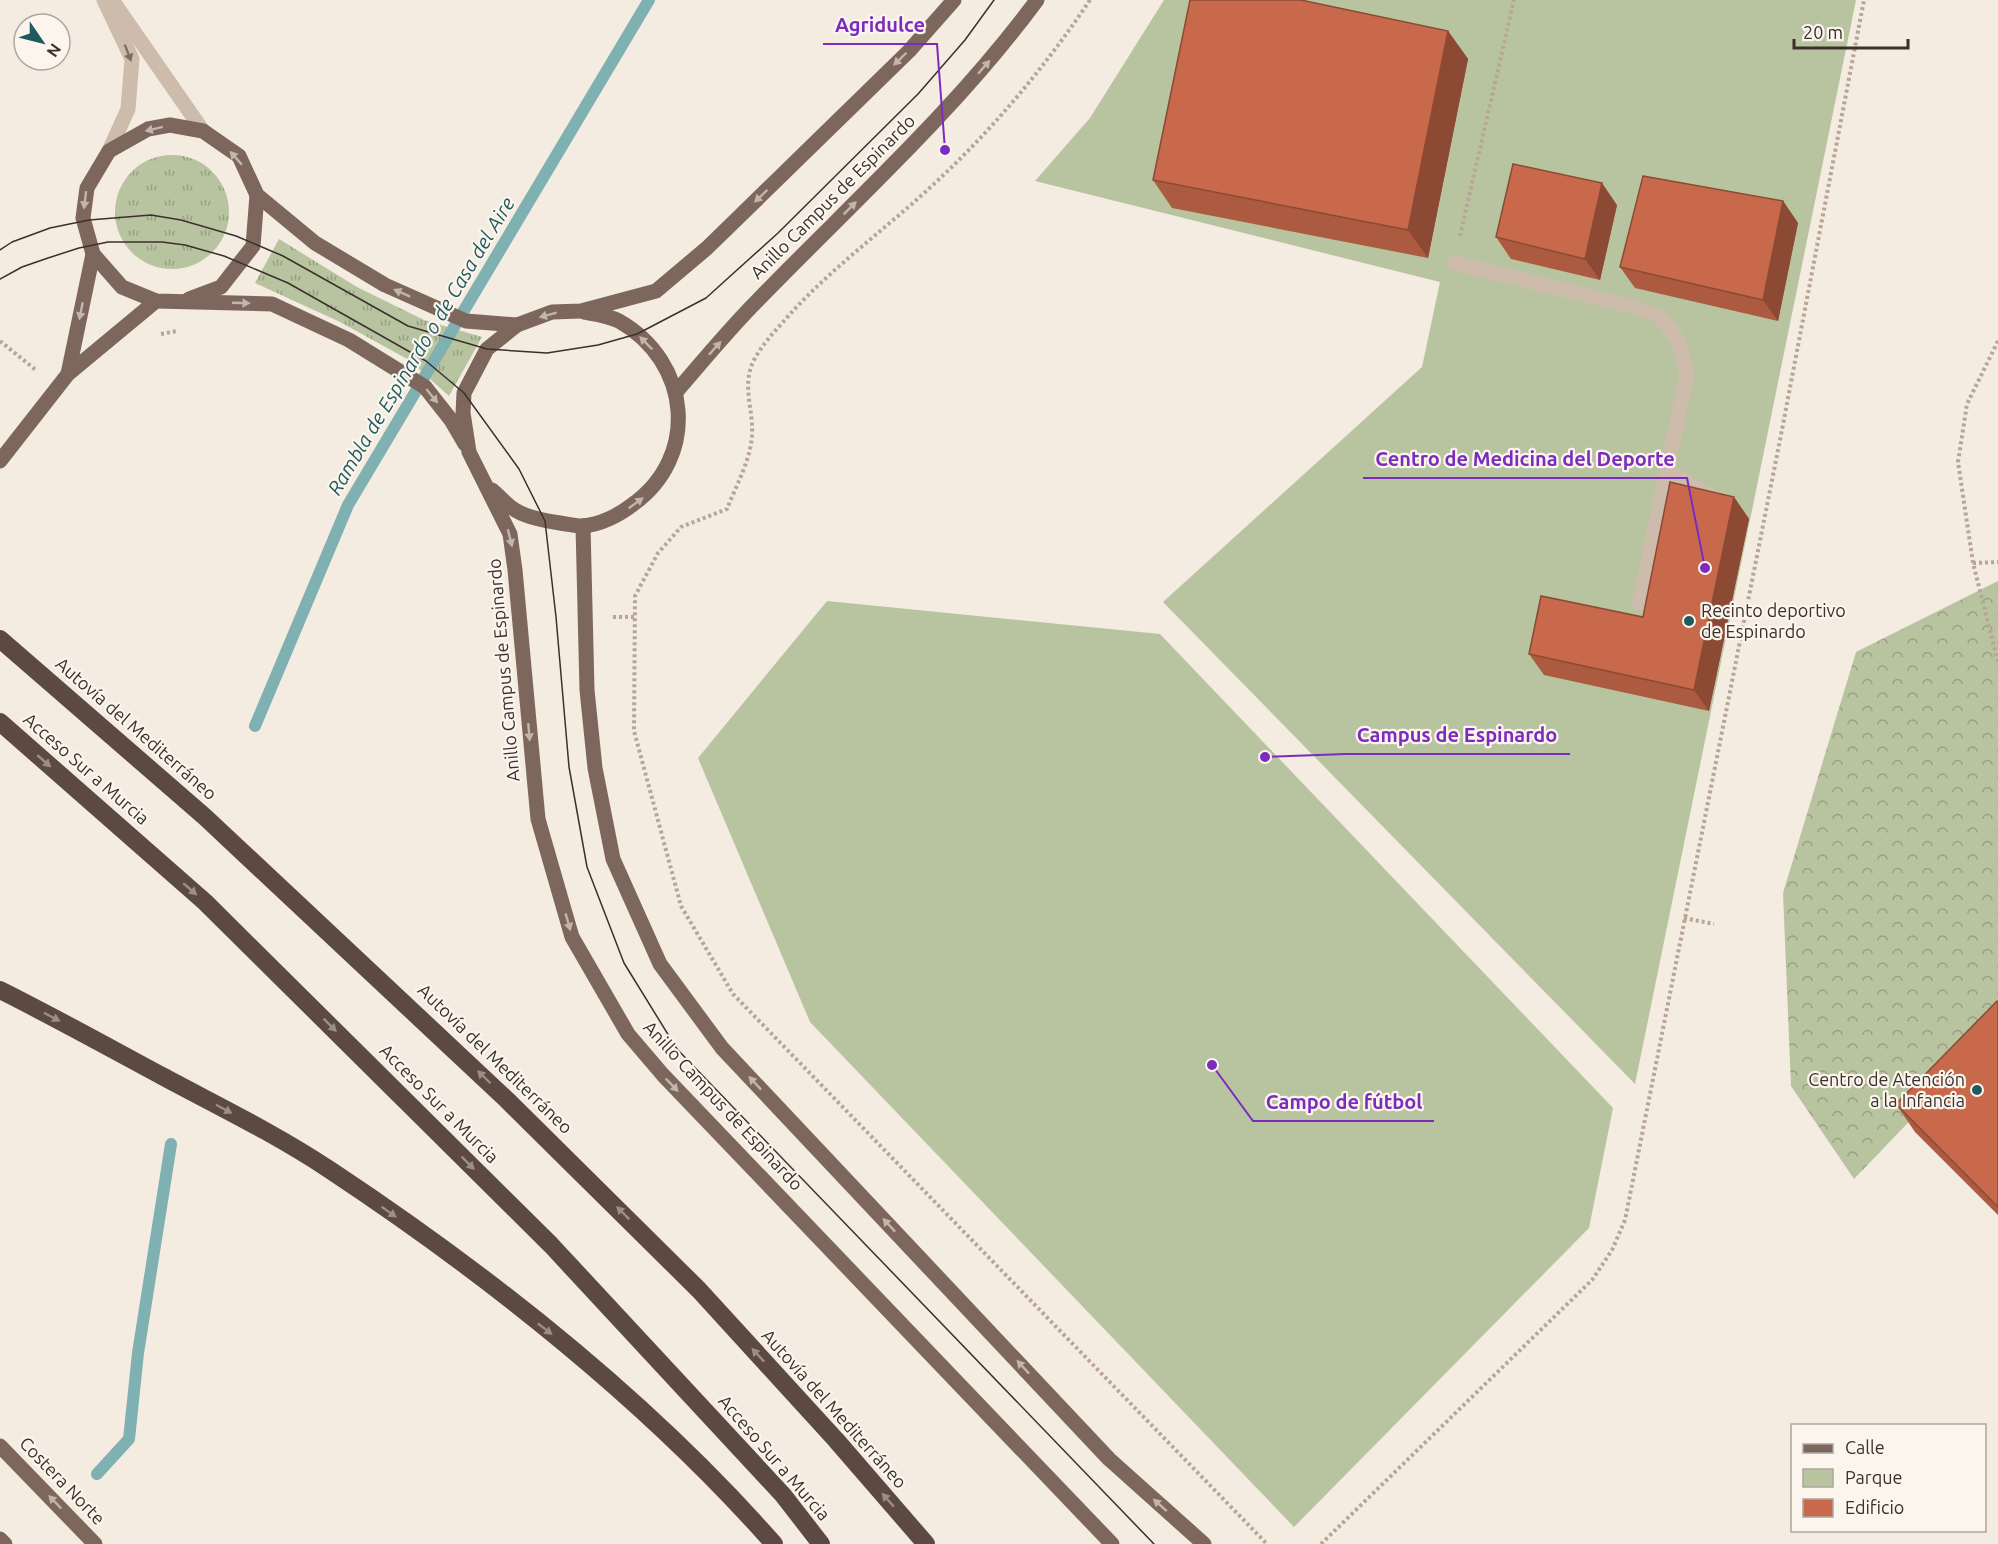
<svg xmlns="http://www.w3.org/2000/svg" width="1998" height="1544" viewBox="0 0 1998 1544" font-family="Ubuntu,sans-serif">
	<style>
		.grass { fill: url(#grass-tufts) }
		.forest { fill: url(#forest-crowns) }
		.park { fill: #b8c4a0 }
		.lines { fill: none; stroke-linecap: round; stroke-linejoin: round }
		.stream { stroke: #7fb0b2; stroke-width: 12 }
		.path { stroke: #b9a596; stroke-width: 4; stroke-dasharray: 3 3; stroke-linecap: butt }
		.minor { stroke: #cdbbac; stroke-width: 15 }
		.major { stroke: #7d675c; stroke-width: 15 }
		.highway { stroke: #5c4a42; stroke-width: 18 }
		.tram { stroke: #3b302b; stroke-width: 1.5 }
		.wall { fill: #ac5a40 }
		.shaded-wall { fill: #8c4a34 }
		.building { fill: #c8694b; stroke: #8c4a34; stroke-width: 1.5 }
		.oneway { fill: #7d6f65 }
		.oneway2 { fill: #c2b5ac }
		.oneway3 { fill: #9c8e87 }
		.poi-dot { fill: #1f5a5e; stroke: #fbf5ee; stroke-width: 2 }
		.labels { text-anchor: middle; stroke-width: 4.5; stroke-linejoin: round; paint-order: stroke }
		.street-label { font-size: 18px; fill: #3b302b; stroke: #fbf5ee }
		.poi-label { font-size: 18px; fill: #3b302b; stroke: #fbf5ee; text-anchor: start }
		.water-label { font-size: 20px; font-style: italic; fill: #1f5a5e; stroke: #fbf5ee }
		.leader { fill: none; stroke: #7b2cbf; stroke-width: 2 }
		.callout-dot { fill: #7b2cbf; stroke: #fbf5ee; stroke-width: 2 }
		.callout-label { font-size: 20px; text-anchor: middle; font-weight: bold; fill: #7b2cbf; stroke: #fbf5ee; stroke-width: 4.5; stroke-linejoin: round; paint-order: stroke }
	</style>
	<defs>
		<pattern id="grass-tufts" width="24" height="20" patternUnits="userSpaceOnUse" patternTransform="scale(1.5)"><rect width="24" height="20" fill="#b8c4a0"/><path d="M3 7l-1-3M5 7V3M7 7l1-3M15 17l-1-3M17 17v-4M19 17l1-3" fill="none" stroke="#97a083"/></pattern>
		<pattern id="forest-crowns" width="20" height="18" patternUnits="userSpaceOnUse" patternTransform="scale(1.5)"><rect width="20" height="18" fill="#b8c4a0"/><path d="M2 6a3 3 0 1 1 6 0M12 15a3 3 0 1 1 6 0" fill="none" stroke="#97a083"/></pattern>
	</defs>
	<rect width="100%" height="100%" fill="#f4ebe1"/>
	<!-- grass -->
	<g class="grass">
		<circle cx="172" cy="212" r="57"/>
		<polygon points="279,239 357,287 424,320 482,337 449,396 409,360 340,322 255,283"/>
	</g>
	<!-- forest -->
	<polygon class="forest" points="1998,581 1998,1029 1854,1179 1791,1086 1783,893 1856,652"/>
	<!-- park -->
	<g class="park">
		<polygon points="1164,0 1856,0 1635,1084 1163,602 1422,367 1440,282 1035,181 1090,118"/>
		<polygon points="827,601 1160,634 1613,1108 1589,1228 1294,1527 810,1022 698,758"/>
	</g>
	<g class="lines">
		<!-- stream -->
		<g class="stream">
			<polyline points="255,726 348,505 649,0"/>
			<polyline points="97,1474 129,1439 138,1353 171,1144"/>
		</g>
		<!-- path -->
		<g class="path">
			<path d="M1090 0C1045 67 994 128 935 183 885 230 829 269 784 321 773 333 762 345 754 360 741 385 754 411 752 436 750 461 736 486 727 509L681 527 658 553 635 596 634 731 681 906 733 994 1267 1544"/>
			<polyline points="1460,236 1514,0"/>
			<polyline points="161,334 177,331"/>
			<polyline points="0,341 37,371"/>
			<polyline points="1998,341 1967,404 1958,462 1973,563 1998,662"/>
			<polyline points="1973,563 1998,562"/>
			<polyline points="613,617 635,617"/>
			<polyline points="1684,918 1714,924"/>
			<polyline points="1321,1544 1592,1280 1612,1250 1625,1220 1780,440 1864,0"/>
		</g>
		<!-- minor -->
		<g class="minor">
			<polyline points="104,0 132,59 128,109 109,151"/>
			<polyline points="112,0 203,131"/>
			<polyline points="1454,263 1634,307 1660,316 1678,340 1687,374 1639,604"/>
			<polyline points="1667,470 1716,499"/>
		</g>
		<!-- major -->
		<g class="major">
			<polyline points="954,0 909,51 707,248 656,291 581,311 552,312 517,325 487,349 464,393 463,413 469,452 510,534 515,570 538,819 572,937 628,1034 663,1075 1112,1544"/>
			<polyline points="93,254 122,287 156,301 272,304 349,340 425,387 451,420 465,444"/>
			<polyline points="189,299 221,287 253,246 257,195"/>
			<polyline points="68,374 93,254 83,218 87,188 109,151 148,129 170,125 203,131 239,156 257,195 315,243 385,285 466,321 517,325"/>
			<path d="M676 392C703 361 729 329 758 300 853 202 955 111 1037 0"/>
			<polyline points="0,461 68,374 156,301"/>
			<path d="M492 490C499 496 505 503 512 508 524 517 545 521 560 523 567 524 575 526 582 526 600 525 619 515 632 505 700 457 691 362 619 321 609 316 595 314 584 312"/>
			<polyline points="583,526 587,690 595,768 613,859 660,964 722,1048 1109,1459 1204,1544"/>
			<polyline points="0,1446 95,1544"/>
			<polyline points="0,1539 5,1544"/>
		</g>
		<!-- highway -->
		<g class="highway">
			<polyline points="0,639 205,817 507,1100 699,1290 836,1440 926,1544"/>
			<polyline points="0,722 205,902 551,1245 783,1495 821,1544"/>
			<path d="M0 990C54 1017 108 1047 162 1076 218 1106 276 1134 330 1170 487 1274 649 1402 774 1544"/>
		</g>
		<!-- tram -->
		<g class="tram">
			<polyline points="0,250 12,242 50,228 89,220 151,215 181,220 236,236 283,256 408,326 487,349 547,353 598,345 637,334 706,298 778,233 918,94 965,40 994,0"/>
			<polyline points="0,279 22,267 48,258 79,248 108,242 162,242 185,245 224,256 288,283 426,361 464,393 519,469 545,521 556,617 569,767 587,867 624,963 677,1049 1154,1544"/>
		</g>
	</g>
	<!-- wall -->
	<g class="wall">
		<polygon points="1448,31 1468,59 1428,258 1172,208 1153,180"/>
		<polygon points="1783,201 1798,223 1778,321 1635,288 1620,267"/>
		<polygon points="1617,205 1600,280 1511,259 1496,237"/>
		<polygon points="1734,497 1749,519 1709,711 1544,675 1529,654 1643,617"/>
		<polygon points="1998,1002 1998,1215 1915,1132 1896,1104"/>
	</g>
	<!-- shaded-wall -->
	<g class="shaded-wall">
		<polygon points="1448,31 1468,59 1428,258 1408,230"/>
		<polygon points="1602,183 1617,205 1600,280 1585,259"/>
		<polygon points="1783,201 1798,223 1778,321 1763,300"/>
		<polygon points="1734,497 1749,519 1709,711 1694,690"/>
	</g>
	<!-- building -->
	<g class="building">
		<polygon points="1190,0 1301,0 1448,31 1408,230 1153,180"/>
		<polygon points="1513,164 1602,183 1585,259 1496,237"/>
		<polygon points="1643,176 1783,201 1763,300 1620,267"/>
		<polygon points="1670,482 1734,497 1694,690 1529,654 1541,596 1643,617"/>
		<polygon points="1997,1001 1998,1002 1998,1207 1896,1104"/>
	</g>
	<!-- one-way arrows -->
	<defs><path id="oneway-solid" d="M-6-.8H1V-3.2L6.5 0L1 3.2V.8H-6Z" transform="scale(1.5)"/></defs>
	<use class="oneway" href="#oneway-solid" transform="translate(128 53) rotate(69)"/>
	<g class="oneway2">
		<use href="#oneway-solid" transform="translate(900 59) rotate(136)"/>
		<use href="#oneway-solid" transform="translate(984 67) rotate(-49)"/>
		<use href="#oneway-solid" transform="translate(154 129) rotate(166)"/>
		<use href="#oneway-solid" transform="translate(236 158) rotate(-131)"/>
		<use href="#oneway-solid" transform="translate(761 196) rotate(136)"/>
		<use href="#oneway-solid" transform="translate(85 200) rotate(97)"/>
		<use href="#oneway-solid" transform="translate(850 208) rotate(-45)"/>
		<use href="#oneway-solid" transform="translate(402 293) rotate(-156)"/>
		<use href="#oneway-solid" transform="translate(241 303) rotate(2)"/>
		<use href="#oneway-solid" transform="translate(81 311) rotate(101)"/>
		<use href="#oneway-solid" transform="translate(548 315) rotate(165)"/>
		<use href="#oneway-solid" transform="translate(646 343) rotate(-135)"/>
		<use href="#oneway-solid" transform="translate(715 348) rotate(-48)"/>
		<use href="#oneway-solid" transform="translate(432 396) rotate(51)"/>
		<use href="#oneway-solid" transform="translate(636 503) rotate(-36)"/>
		<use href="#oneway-solid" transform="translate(510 538) rotate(76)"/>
		<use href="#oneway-solid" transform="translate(529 732) rotate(85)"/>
		<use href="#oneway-solid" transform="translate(568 922) rotate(74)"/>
		<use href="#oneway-solid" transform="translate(755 1083) rotate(-133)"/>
		<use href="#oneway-solid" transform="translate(672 1085) rotate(46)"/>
		<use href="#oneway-solid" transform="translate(889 1225) rotate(-133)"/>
		<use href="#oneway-solid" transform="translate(1023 1367) rotate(-133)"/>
		<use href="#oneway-solid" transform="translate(55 1502) rotate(-134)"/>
		<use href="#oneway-solid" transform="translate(1160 1505) rotate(-138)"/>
	</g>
	<g class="oneway3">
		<use href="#oneway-solid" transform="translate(44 761) rotate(41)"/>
		<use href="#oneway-solid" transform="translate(190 889) rotate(41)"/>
		<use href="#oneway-solid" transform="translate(52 1017) rotate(28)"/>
		<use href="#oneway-solid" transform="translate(330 1025) rotate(45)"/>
		<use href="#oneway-solid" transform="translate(484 1077) rotate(-136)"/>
		<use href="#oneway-solid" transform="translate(224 1109) rotate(28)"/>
		<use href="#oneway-solid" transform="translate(468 1163) rotate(45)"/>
		<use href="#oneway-solid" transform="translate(389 1212) rotate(35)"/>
		<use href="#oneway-solid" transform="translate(623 1213) rotate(-135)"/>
		<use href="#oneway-solid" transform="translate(545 1329) rotate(38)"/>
		<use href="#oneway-solid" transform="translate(758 1355) rotate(-133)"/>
		<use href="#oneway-solid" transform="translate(888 1500) rotate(-131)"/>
	</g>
	<!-- markers -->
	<g class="poi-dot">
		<circle cx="1689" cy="621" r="6"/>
		<circle cx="1977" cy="1090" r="6"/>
	</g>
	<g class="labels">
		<!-- street labels -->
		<g class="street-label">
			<text transform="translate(833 197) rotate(-45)" y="6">Anillo Campus de Espinardo</text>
			<text transform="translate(504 670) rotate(-95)" y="6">Anillo Campus de Espinardo</text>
			<text transform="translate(136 729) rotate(41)" y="6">Autovía del Mediterráneo</text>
			<text transform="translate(86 769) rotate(41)" y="6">Acceso Sur a Murcia</text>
			<text transform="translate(495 1059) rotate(44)" y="6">Autovía del Mediterráneo</text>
			<text transform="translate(439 1104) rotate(45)" y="6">Acceso Sur a Murcia</text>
			<text transform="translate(723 1106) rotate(47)" y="6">Anillo Campus de Espinardo</text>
			<text transform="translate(834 1409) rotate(48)" y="6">Autovía del Mediterráneo</text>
			<text transform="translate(774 1458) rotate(49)" y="6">Acceso Sur a Murcia</text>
			<text transform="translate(62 1481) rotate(46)" y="6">Costera Norte</text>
		</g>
		<!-- poi labels -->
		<g class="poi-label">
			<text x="1701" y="617">Recinto deportivo<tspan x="1701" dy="21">de Espinardo</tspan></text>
			<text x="1965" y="1086" text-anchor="end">Centro de Atención<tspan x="1965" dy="21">a la Infancia</tspan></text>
		</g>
		<!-- water labels -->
		<g class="water-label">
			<text transform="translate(421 346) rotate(-59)" y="7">Rambla de Espinardo o de Casa del Aire</text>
		</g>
	</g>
	<!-- callouts -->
	<path class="leader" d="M945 150L937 44H823M1705 568L1687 478H1363M1265 757L1345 754H1570M1212 1065L1253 1121H1434"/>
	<g class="callout-dot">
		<circle cx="945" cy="150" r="6"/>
		<circle cx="1705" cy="568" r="6"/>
		<circle cx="1265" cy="757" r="6"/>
		<circle cx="1212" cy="1065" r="6"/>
	</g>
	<g class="callout-label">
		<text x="880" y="32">Agridulce</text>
		<text x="1525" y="466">Centro de Medicina del Deporte</text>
		<text x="1457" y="742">Campus de Espinardo</text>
		<text x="1344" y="1109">Campo de fútbol</text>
	</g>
	<!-- legend -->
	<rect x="1791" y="1424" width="195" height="108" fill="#fbf5ee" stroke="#aea6a0" stroke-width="1.5"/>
	<rect x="1803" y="1444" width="30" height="9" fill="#7d675c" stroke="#aea6a0" stroke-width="1.5"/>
	<text x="1845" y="1454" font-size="18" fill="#3b302b">Calle</text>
	<rect x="1803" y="1469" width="30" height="18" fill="#b8c4a0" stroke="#aea6a0" stroke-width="1.5"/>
	<text x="1845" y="1484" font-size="18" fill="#3b302b">Parque</text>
	<rect x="1803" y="1499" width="30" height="18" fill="#c8694b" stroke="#aea6a0" stroke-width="1.5"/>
	<text x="1845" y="1514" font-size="18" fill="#3b302b">Edificio</text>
	<!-- north arrow -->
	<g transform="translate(42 42) rotate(125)"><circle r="28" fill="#fbf5ee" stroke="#aea6a0" stroke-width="1.5"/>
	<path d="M0-4.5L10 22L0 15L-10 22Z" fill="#1f5a5e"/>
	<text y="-9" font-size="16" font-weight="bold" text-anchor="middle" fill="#3b302b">N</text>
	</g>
	<!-- scale -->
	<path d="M1794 39v9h114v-9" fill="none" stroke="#3b302b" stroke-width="3"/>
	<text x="1803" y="39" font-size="18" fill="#3b302b" stroke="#fbf5ee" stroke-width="4.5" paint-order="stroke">20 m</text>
</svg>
